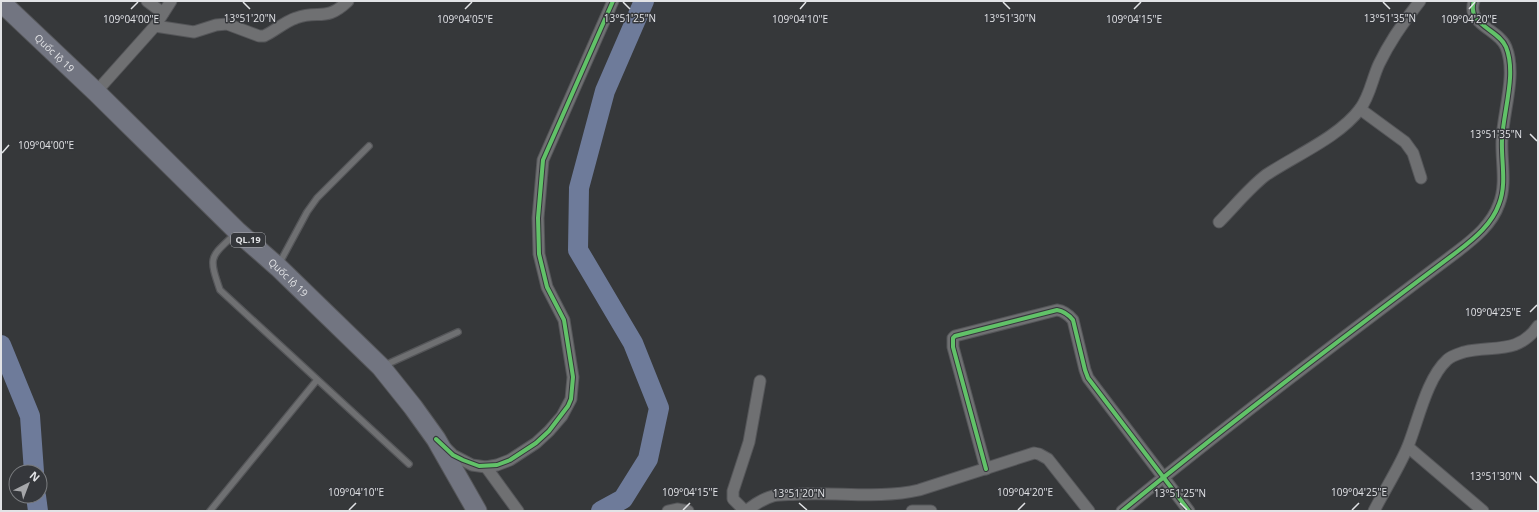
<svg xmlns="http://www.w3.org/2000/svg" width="1539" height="512" viewBox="0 0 1539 512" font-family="'Open Sans',sans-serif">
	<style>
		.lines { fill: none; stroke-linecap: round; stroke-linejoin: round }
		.river { stroke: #6e7b9a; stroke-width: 20 }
		.lane-casing { stroke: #555659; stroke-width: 8 }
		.street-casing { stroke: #555659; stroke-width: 13 }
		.highway-casing { stroke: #555659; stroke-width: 21 }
		.lane { stroke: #6f7072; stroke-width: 5.5 }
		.street { stroke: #6f7072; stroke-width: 11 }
		.highway { stroke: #727581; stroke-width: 19 }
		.cycleway-casing { stroke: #35373b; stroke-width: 6 }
		.cycleway { stroke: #61c268; stroke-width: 4 }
		.ticks { fill: none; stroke: #e2e3e6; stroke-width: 1.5 }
		.labels { text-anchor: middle; stroke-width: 3; stroke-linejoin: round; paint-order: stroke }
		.shield { fill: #35373b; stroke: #aeafb3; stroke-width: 1 }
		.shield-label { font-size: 9px; font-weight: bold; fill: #e2e3e6 }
		.street-label { font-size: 10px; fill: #e2e3e6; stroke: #35373b }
		.ticks-label { font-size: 10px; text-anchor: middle; fill: #e2e3e6; stroke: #35373b; stroke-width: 3; stroke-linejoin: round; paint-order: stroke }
	</style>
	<rect width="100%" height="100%" fill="#36383a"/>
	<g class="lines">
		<!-- river -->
		<g class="river">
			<polyline points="1,345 30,416 34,472"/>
			<polyline points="36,496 38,511"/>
			<polyline points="601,511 623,499 648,459 659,408 633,343 578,250 579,188 605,91 644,1"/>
		</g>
		<defs>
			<g id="lane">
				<path d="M236 233C210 258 208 255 220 290L409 464"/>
				<polyline points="279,264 307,212 317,198 369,146"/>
				<polyline points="383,366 458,332"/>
				<polyline points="210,511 317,380"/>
			</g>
			<g id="street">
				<polyline points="147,1 163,13"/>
				<path d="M155 26 194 32 216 25 227 24 259 36H264C275 31 284 22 296 18 319 9 325 23 348 1"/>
				<polyline points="96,92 155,26 171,1"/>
				<polyline points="1360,109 1405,142 1413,153 1421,178"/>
				<path d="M1219 222C1234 207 1249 188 1266 175 1296 155 1339 137 1360 109 1370 96 1372 79 1379 64 1390 41 1404 21 1420 1"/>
				<polyline points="1408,447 1483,511"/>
				<polyline points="446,448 453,455 472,465 486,467 497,465 510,460 536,443 549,431 562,416 571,399 573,377 564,320 547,287 539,254 538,218 543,160 613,1"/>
				<polyline points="486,467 518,511"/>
				<path d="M986 469 953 347V338L955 336 1057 310C1064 311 1068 314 1073 320L1085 370 1088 378 1189 511"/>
				<polyline points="668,511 677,509 688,511"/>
				<polyline points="745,511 733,499 733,491 749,442 760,381"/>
				<path d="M746 511C754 505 762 499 773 496 781 494 791 495 800 494 840 492 880 499 919 490L1034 453 1039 454 1048 459 1089 511"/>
				<polyline points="912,511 931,511"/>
				<path d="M1122 511C1232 421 1345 336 1458 251 1475 238 1492 224 1499 204 1507 184 1501 161 1502 140 1503 112 1517 74 1506 47 1499 29 1466 25 1474 1"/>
				<path d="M1374 511C1385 489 1399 468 1408 446 1418 421 1427 378 1447 360 1451 356 1458 354 1464 352 1493 345 1518 355 1538 326"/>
			</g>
			<g id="highway">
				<path id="s1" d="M1 2 96 92 238 232 278 267 381 367 413 407 436 439 477 511"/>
			</g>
		</defs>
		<!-- lane casing -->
		<use href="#lane" class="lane-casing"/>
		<!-- street casing -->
		<use href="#street" class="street-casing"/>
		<!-- highway casing -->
		<use href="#highway" class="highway-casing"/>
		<!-- lane -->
		<use href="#lane" class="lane"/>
		<!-- street -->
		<use href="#street" class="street"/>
		<!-- highway -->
		<use href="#highway" class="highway"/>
		<defs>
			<g id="cycleway">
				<polyline points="436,439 453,455 463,460 479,466 497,465 510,460 536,443 549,431 568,406 571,399 573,377 564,320 547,287 539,254 538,218 543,160 613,1"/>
				<path d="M986 469 953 347V338L955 336 1057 310C1064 311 1068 314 1073 320L1085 370 1088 378 1189 511"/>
				<path d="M1122 511C1232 421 1345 336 1458 251 1475 238 1492 224 1499 204 1507 184 1501 161 1502 140 1503 112 1517 74 1506 47 1499 29 1466 25 1474 1"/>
			</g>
		</defs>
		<!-- cycleway casing -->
		<use href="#cycleway" class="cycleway-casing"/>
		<!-- cycleway -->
		<use href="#cycleway" class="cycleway"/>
	</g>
	<!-- ticks -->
	<path class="ticks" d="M243 2 250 9M623 2 630 9M1003 2 1010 9M1383 2 1390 9M131 9 138 2M465 9 472 2M800 9 806 2M1134 9 1141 2M1469 9 1475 2M1530 134 1537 141M2 153 9 145M1530 312 1537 305M1530 476 1537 483M799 503 807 510M1180 503 1187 510M349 510 356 503M683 510 690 503M1018 510 1025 503M1352 510 1359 503"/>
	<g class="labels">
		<!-- shield labels -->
		<rect class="shield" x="231" y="233" width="34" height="14" rx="3"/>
		<g class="shield-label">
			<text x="248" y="243">QL.19</text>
		</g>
		<!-- street labels -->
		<g class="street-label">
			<text dy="4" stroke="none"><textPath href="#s1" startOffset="74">Quốc lộ 19</textPath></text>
			<text dy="4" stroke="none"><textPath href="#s1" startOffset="398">Quốc lộ 19</textPath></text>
		</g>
	</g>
	<g class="ticks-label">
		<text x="1390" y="22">13°51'35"N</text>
		<text x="250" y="22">13°51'20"N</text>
		<text x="630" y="22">13°51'25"N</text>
		<text x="1010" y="22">13°51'30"N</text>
		<text x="131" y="23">109°04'00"E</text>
		<text x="465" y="23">109°04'05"E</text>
		<text x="800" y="23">109°04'10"E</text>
		<text x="1134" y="23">109°04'15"E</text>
		<text x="1469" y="23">109°04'20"E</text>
		<text x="1496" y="138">13°51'35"N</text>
		<text x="46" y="149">109°04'00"E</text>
		<text x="1493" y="316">109°04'25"E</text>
		<text x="1496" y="480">13°51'30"N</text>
		<text x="356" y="496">109°04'10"E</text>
		<text x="690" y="496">109°04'15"E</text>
		<text x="1025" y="496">109°04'20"E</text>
		<text x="1359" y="496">109°04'25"E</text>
		<text x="799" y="497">13°51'20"N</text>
		<text x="1180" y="497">13°51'25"N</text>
	</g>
	<!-- border -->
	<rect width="1539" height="512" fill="none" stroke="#e2e3e6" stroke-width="4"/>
	<!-- north arrow -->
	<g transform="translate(28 484) rotate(42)"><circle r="19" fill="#35373b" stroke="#7a7c7f"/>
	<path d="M0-3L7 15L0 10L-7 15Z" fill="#a6a7aa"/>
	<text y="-6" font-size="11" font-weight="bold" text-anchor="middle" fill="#e2e3e6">N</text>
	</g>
</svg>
